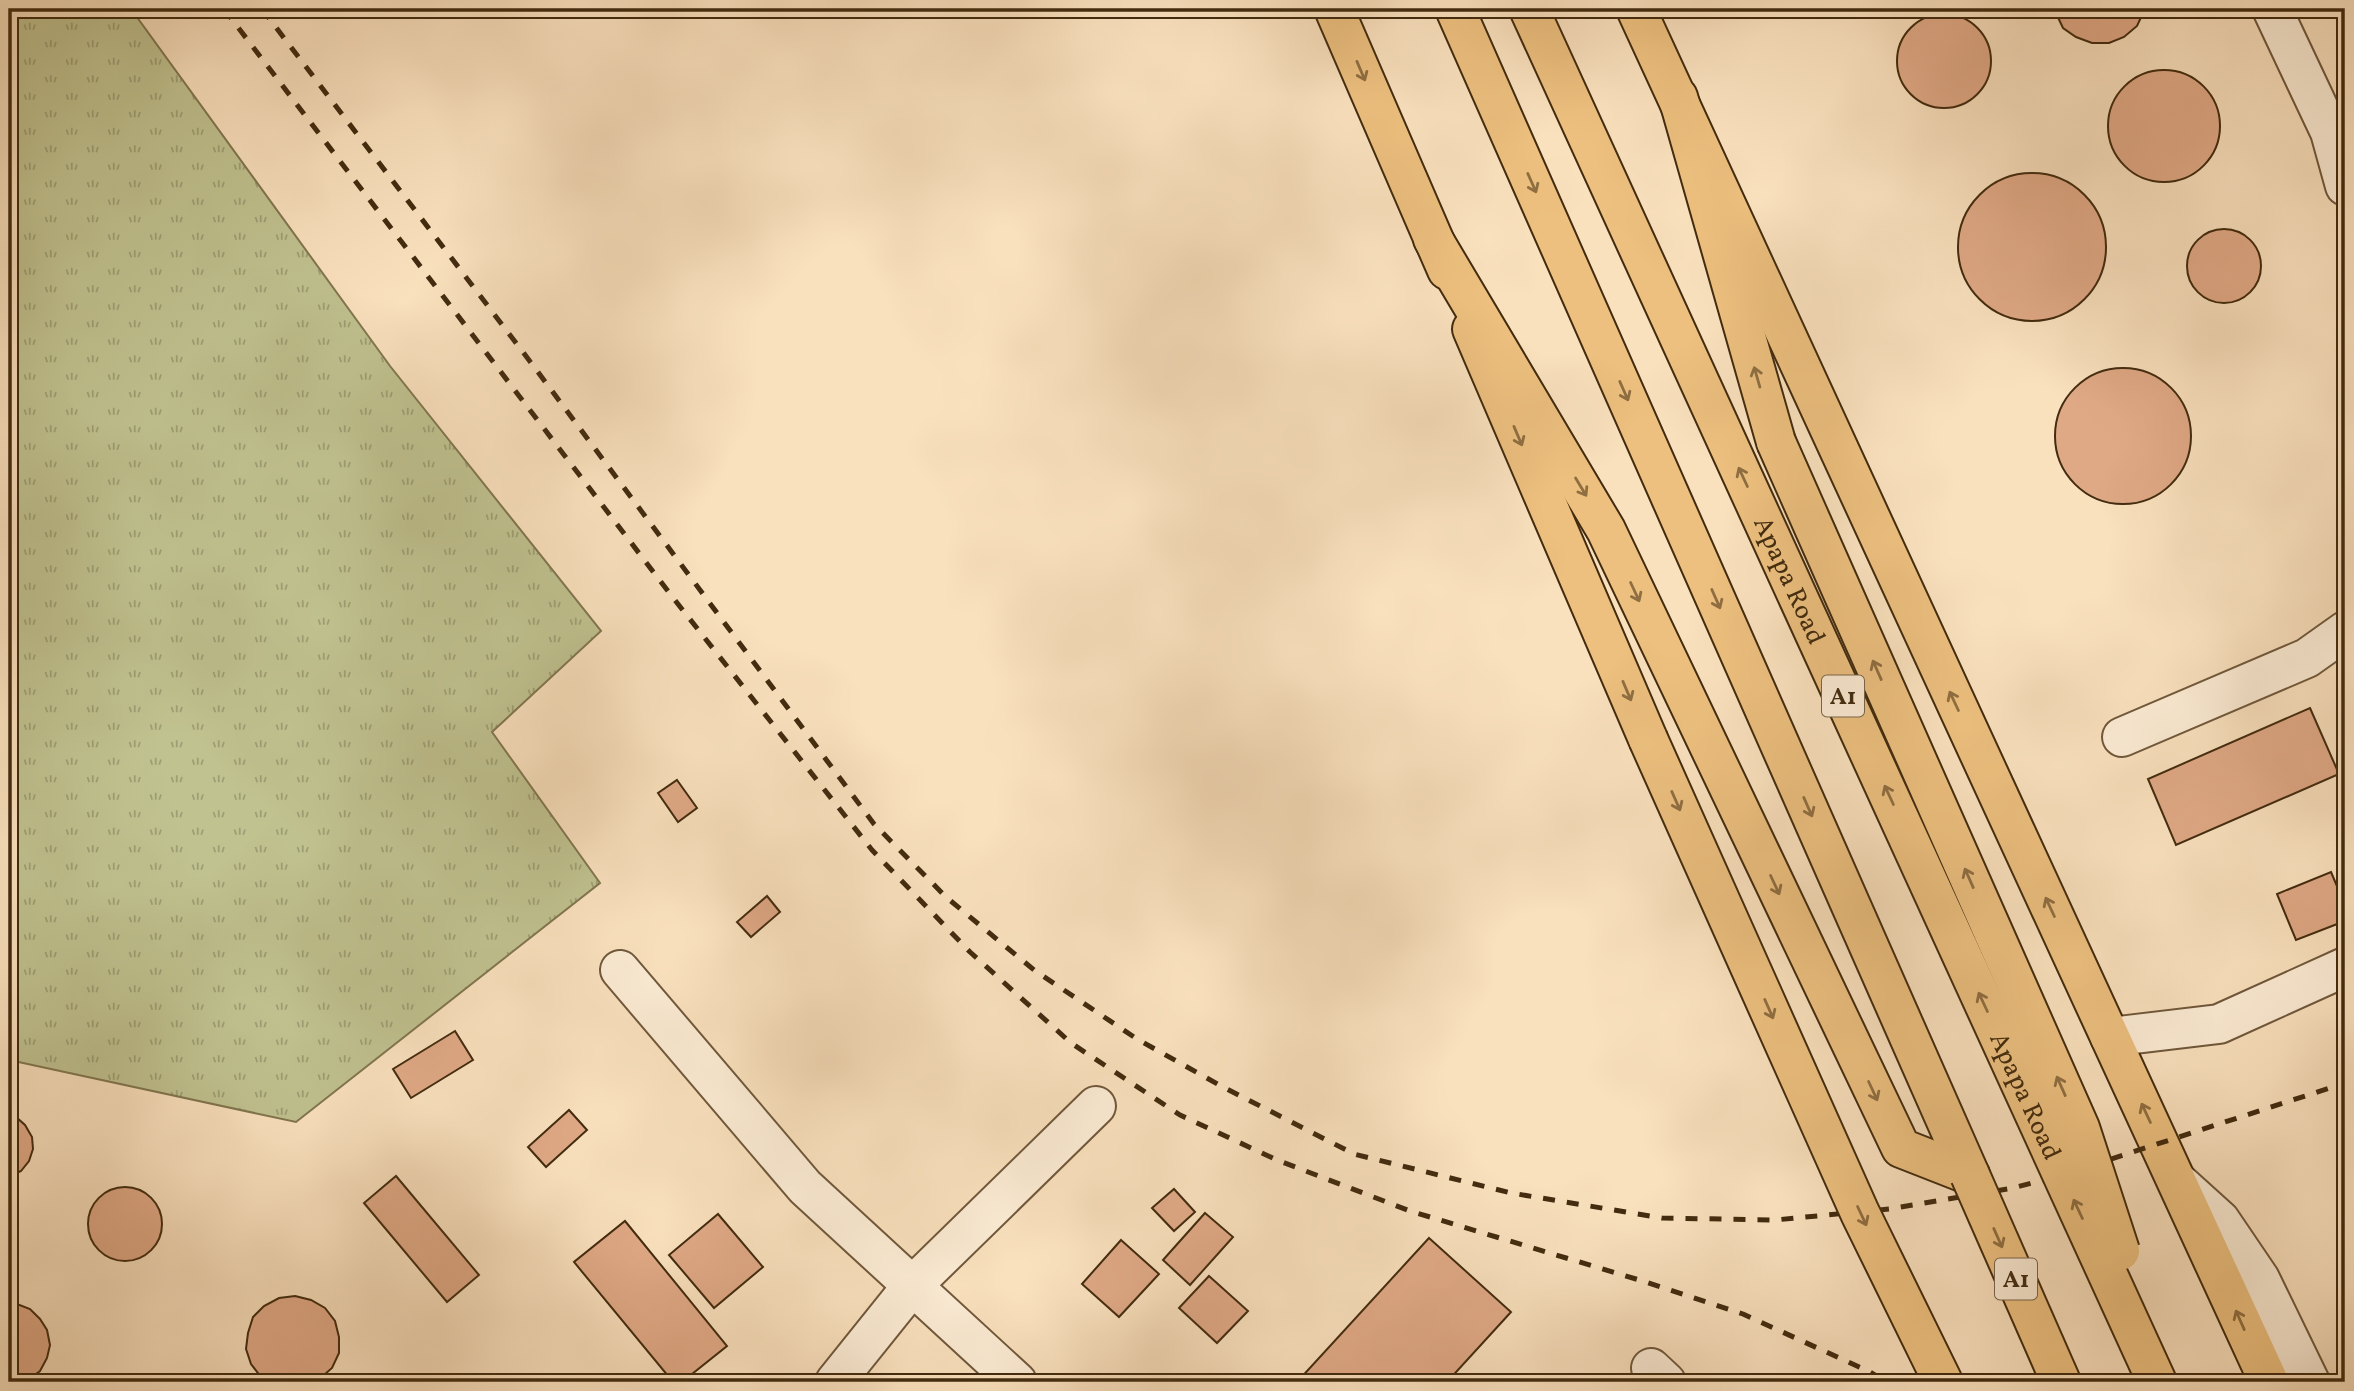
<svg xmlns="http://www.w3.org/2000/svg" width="2354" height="1391" viewBox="0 0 2354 1391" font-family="Vollkorn,serif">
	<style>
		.grass { fill: url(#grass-tufts); stroke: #817650; stroke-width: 2 }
		.building { fill: #e0a986; stroke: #422b0f; stroke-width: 2 }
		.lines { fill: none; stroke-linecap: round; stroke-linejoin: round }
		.minor-casing { stroke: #70583b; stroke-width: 42 }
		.major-casing { stroke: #422b0f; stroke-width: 42 }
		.highway-casing { stroke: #422b0f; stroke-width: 42 }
		.minor { stroke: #fcecd5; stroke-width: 38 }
		.major { stroke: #edc07f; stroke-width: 38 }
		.highway { stroke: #edc07f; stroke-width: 38 }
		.rail { stroke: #422b0f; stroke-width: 5; stroke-dasharray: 12 12; stroke-linecap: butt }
		.major-bridge-casing { stroke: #422b0f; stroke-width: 42; stroke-linecap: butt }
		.highway-bridge-casing { stroke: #422b0f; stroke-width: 42; stroke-linecap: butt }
		.major-bridge { stroke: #edc07f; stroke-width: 38 }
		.highway-bridge { stroke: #edc07f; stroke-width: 38 }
		.oneway { stroke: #8f6e41 }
		.labels { text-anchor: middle; stroke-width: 5; stroke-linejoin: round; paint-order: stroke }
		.shield { fill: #fcecd5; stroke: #7a654a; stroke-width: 2 }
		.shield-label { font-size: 24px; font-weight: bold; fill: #422b0f }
		.street-label { font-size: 26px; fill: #422b0f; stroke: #fcecd5 }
	</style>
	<defs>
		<pattern id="grass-tufts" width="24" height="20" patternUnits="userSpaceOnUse" patternTransform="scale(1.75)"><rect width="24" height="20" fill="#c0c290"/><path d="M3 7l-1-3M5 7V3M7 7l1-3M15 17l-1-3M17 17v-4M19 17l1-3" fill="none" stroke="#9e9e74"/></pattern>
	</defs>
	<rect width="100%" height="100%" fill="#fae1be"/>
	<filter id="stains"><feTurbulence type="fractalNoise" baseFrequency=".00286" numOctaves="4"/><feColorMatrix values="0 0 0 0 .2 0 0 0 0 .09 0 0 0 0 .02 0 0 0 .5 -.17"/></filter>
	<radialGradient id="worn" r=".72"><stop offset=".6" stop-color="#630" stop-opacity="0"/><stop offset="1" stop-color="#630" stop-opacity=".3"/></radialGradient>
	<!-- grass -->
	<polygon class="grass" points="9,9 131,9 390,366 601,631 492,732 600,883 296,1122 9,1060"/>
	<!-- building -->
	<g class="building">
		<polygon points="2054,9 2145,9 2137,26 2124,37 2109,43 2092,43 2076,37 2063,28"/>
		<circle cx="1944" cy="61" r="47"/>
		<circle cx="2164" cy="126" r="56"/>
		<circle cx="2032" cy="247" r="74"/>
		<circle cx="2224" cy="266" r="37"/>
		<circle cx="2123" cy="436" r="68"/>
		<polygon points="2310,708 2339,774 2176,845 2148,779"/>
		<polygon points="677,780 697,808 678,822 658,793"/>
		<polygon points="2331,872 2339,891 2344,889 2345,893 2345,921 2296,940 2277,894"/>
		<polygon points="767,896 780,912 751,937 737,922"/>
		<polygon points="455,1031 473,1060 411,1098 393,1069"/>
		<polygon points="569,1110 587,1130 546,1167 528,1147"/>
		<polygon points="9,1115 16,1117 25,1125 32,1137 33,1149 29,1161 21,1171 9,1177"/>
		<polygon points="396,1176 479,1275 447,1302 364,1203"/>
		<circle cx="125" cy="1224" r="37"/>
		<polygon points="1174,1189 1195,1212 1174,1231 1152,1208"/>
		<polygon points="1205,1213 1233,1237 1190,1285 1163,1260"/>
		<polygon points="718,1214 763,1267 714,1308 669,1255"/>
		<polygon points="625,1221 727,1346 682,1382 673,1382 574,1262"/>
		<polygon points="1429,1238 1511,1312 1447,1382 1297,1382"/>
		<polygon points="1121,1240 1159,1274 1119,1317 1082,1284"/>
		<polygon points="1209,1276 1248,1311 1217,1343 1179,1308"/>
		<polygon points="295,1296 311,1300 325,1308 335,1321 339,1337 339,1353 332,1368 316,1382 269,1382 261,1377 251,1364 246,1349 248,1333 253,1317 264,1306 279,1298"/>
		<polygon points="9,1304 17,1304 30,1309 40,1319 47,1330 50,1345 47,1358 40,1371 29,1379 20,1382 9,1382"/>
	</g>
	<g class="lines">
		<defs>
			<g id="minor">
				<polyline points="2272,9 2330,132 2345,186"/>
				<polyline points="2122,737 2307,658 2345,631"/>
				<polyline points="620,970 805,1187 1017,1382"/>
				<polyline points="2110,1037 2219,1024 2345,967"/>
				<polyline points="2178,1182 2220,1220 2260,1279 2310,1382"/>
				<polyline points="1651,1368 1666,1382"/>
				<polyline points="835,1382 912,1286 1096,1106"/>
			</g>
			<g id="major">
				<polyline points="1334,9 1447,270"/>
				<polyline points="1636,9 2269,1382"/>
				<polyline points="1472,329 1648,739"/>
			</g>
			<g id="highway">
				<polyline points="1455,9 1970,1175"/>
				<polyline points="1678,97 1776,442"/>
				<polyline points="1433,239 1606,530 1901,1148 1970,1175"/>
			</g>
		</defs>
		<!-- minor casing -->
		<use href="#minor" class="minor-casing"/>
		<!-- major casing -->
		<use href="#major" class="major-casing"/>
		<!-- highway casing -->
		<use href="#highway" class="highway-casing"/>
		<!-- minor -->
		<use href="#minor" class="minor"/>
		<!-- major -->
		<use href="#major" class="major"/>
		<!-- highway -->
		<use href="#highway" class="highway"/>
		<!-- rail -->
		<g class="rail">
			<polyline points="224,9 674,599 872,850 970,952 1071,1043 1180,1115 1277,1160 1410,1211 1646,1282 1743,1314 1870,1372 1886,1382"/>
			<polyline points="262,9 532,364 874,824 946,897 1034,970 1137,1039 1223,1087 1354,1154 1511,1193 1662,1218 1775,1220 1889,1209 2013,1188 2062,1175 2345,1083"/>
		</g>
		<defs>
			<polyline id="major-bridge" points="1648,739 1860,1213 1943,1382"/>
			<g id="highway-bridge">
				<path id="s1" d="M1529 9 2157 1382"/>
				<polyline points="1776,442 2080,1128 2120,1251"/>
				<polyline points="1970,1175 2061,1382"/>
			</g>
		</defs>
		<!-- major-bridge casing -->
		<use href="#major-bridge" class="major-bridge-casing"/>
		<!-- highway-bridge casing -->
		<use href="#highway-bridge" class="highway-bridge-casing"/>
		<!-- major-bridge -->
		<use href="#major-bridge" class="major-bridge"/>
		<!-- highway-bridge -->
		<use href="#highway-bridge" class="highway-bridge"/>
	</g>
	<!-- one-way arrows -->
	<defs><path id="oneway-shaft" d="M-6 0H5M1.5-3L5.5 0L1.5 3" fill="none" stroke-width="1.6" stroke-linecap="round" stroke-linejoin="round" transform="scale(1.75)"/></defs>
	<g class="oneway">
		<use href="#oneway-shaft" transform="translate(1361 71) rotate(67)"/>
		<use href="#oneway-shaft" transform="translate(1532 183) rotate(66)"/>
		<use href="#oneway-shaft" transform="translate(1757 377) rotate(-106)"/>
		<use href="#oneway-shaft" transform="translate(1624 391) rotate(66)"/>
		<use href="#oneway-shaft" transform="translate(1518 436) rotate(67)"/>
		<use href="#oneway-shaft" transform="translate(1743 477) rotate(-115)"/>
		<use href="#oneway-shaft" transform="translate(1581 487) rotate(59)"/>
		<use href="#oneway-shaft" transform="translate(1635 592) rotate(65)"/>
		<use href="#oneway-shaft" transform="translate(1716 599) rotate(66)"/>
		<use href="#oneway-shaft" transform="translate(1877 670) rotate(-114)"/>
		<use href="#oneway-shaft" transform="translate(1627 691) rotate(67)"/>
		<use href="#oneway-shaft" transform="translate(1954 701) rotate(-115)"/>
		<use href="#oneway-shaft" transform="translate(1889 795) rotate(-115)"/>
		<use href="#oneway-shaft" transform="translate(1676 801) rotate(66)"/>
		<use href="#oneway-shaft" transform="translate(1808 807) rotate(66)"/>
		<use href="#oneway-shaft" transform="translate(1969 878) rotate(-114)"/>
		<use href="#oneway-shaft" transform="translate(1775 885) rotate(65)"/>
		<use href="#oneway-shaft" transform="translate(2050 907) rotate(-115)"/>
		<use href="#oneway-shaft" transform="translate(1983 1002) rotate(-115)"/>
		<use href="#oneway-shaft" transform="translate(1769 1009) rotate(66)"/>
		<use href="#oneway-shaft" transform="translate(2061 1086) rotate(-114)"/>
		<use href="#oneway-shaft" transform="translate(1873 1091) rotate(65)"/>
		<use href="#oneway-shaft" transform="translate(2146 1113) rotate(-115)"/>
		<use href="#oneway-shaft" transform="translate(2078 1209) rotate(-115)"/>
		<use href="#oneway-shaft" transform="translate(1862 1216) rotate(65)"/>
		<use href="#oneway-shaft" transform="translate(1998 1238) rotate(66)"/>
		<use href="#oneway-shaft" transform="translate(2240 1320) rotate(-114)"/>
	</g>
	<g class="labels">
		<!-- shield labels -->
		<g class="shield">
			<rect x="1822" y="675.5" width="42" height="41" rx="5"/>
			<rect x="1995" y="1258.5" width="42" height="41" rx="5"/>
		</g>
		<g class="shield-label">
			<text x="1843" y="704">A1</text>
			<text x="2016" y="1287">A1</text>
		</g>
		<!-- street labels -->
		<g class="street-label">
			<text dy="9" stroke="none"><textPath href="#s1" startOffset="628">Apapa Road</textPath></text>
			<text dy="9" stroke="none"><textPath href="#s1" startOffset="1195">Apapa Road</textPath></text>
		</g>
	</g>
	<!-- margin -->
	<rect width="2354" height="1391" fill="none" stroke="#fae1be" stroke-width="35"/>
	<rect x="10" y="10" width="2333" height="1370" fill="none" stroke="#422b0f" stroke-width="3.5"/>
	<rect x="18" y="18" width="2319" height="1356" fill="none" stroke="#422b0f" stroke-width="2"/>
	<rect width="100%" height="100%" filter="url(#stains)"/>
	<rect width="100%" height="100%" fill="url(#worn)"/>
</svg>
